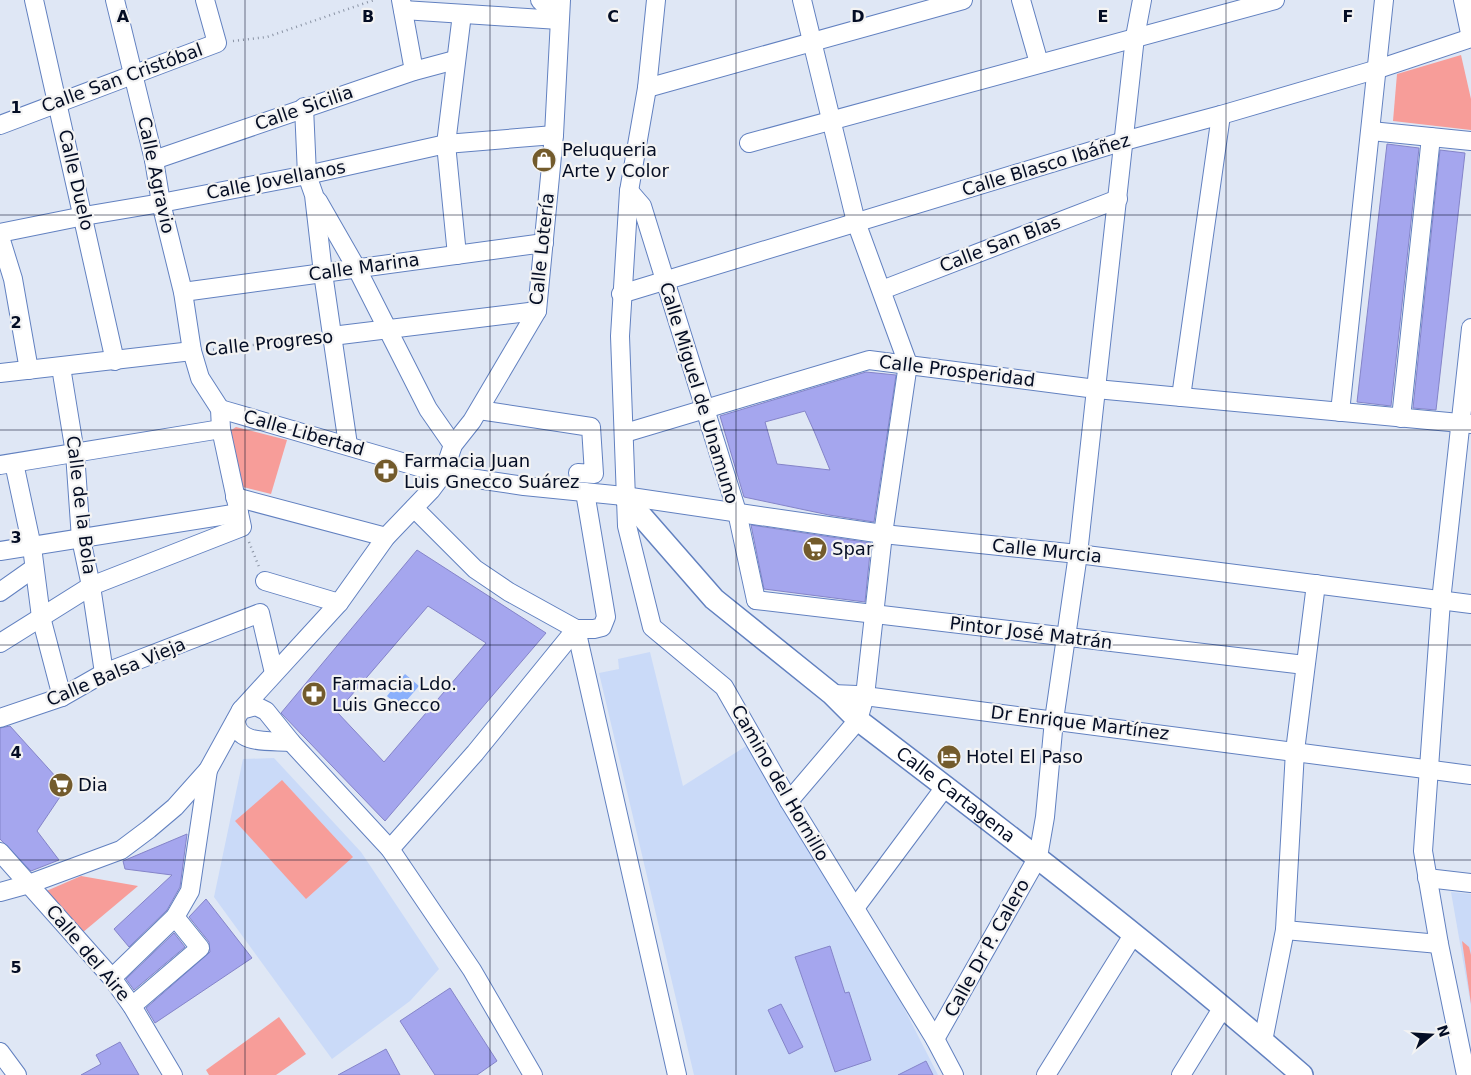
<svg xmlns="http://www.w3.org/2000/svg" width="1471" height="1075" viewBox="0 0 1471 1075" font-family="'DejaVu Sans',sans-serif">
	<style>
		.built { fill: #cadaf8 }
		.green { fill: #f79d99 }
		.water { fill: #8ab0fc }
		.building { fill: #a5a6ee; stroke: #8484c9; fill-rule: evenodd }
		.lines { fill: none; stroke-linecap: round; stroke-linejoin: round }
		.minor-casing { stroke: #6281c0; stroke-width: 20 }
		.major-casing { stroke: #6281c0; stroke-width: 24 }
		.path { stroke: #8a93a4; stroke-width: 2.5; stroke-dasharray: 1 4; stroke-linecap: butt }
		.minor { stroke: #fff; stroke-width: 18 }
		.major { stroke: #fff; stroke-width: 21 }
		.grid { fill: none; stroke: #040d24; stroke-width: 1; stroke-opacity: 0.55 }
		.labels { text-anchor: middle; stroke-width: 4.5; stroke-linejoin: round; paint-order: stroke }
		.street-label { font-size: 18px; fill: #040d24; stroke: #f3f3f3 }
		.poi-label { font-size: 18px; fill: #040d24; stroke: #f3f3f3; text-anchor: start }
		.grid-label { font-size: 16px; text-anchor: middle; font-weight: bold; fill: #040d24; stroke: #f3f3f3; stroke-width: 4.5; stroke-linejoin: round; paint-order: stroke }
	</style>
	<rect width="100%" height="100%" fill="#dfe7f5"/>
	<!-- built -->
	<g class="built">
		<polygon points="650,652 683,786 751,743 887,975 938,1075 694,1075 599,673 619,669 618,659"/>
		<polygon points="274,758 361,852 439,969 410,1001 332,1059 214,897 243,759"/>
		<polygon points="1451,892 1471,894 1471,1006"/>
	</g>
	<!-- green -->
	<g class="green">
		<polygon points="1461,55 1471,99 1471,130 1393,121 1397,74"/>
		<polygon points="236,427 287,440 271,494 243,487 230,431"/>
		<polygon points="282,780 353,857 306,899 235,821"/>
		<polygon points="81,876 138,886 82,933 44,892"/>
		<polygon points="1462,941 1469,947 1471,955 1471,1004"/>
		<polygon points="279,1017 306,1054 276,1075 209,1075 206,1070"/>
	</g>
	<!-- water -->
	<polygon class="water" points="405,674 419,686 400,708 387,696"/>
	<!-- building -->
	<g class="building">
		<polygon points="1387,144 1419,148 1391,406 1357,402"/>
		<polygon points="1440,150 1465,153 1436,410 1413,408"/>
		<path d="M866 372 896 375 874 522 829 515 744 497 720 416ZM805 411 814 431 830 470 777 464 765 422Z"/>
		<polygon points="751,525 871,543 865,602 764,589"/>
		<path d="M417 550 546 633 385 821 281 713ZM428 606 486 643 384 762 337 712Z"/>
		<polygon points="10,726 66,788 37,831 59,860 31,871 0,839 0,728"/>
		<polygon points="187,834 180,887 167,910 129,947 114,929 172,875 125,869 123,861"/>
		<polygon points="206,899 252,958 155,1023 146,1008 210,952 209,942 189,917"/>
		<polygon points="174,933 185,947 134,990 126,979"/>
		<polygon points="830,946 845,993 849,992 871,1060 835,1072 795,957"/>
		<polygon points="450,988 497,1061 477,1075 435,1075 400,1021"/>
		<polygon points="781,1004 803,1047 789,1054 768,1010"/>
		<polygon points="120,1042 139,1075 81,1075 101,1064 96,1055"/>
		<polygon points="386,1049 400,1075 338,1075"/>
		<polygon points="926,1061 933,1075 898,1075"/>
	</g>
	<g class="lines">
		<defs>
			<g id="minor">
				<polyline points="34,0 115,361"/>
				<polyline points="401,0 414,71"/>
				<polyline points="540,0 559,20"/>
				<polyline points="656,0 647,88 629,191 620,336 627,526 652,627 724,687 789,801 935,1039 954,1075"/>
				<polyline points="1021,0 1039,63"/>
				<polyline points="1142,0 1135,37 1096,389 1471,424"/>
				<polyline points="1463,0 1471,38"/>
				<polyline points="403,10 559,20"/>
				<polyline points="647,88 963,0"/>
				<polyline points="304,107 307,175 314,195 323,273 348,445"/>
				<polyline points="0,125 217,43 205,0"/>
				<polyline points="1371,131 1471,141"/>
				<polyline points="749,143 1275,0"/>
				<polyline points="154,160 414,71 455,60"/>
				<polyline points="629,191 642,206 737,512 756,600"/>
				<polyline points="318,201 357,269 428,409 453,445"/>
				<polyline points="0,233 84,216 161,203 307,175 446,144 554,135"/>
				<polyline points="0,237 13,279 29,370"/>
				<polyline points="457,255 446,144 462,14"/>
				<polyline points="882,290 1118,199"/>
				<polyline points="183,292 544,243"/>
				<polyline points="621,294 1124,141 1221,115 1378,69 1471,38"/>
				<polyline points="332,336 537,311"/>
				<polyline points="61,367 75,453 81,539 91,586 104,673"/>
				<polyline points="0,373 192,351"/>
				<polyline points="1181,397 1221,115"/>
				<polyline points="220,409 443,474 524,486 624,496 883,534 1078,554 1471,604"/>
				<polyline points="479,410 591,427 594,474 578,473"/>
				<polyline points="1340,412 1384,0"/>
				<polyline points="1401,418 1431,137"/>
				<polyline points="625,433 869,360 1096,389 1078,554 1054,720 1045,817 1038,857 935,1039"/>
				<polyline points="14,463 32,547 41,617 62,697"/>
				<polyline points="0,465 221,429"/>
				<polyline points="235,497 386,537"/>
				<polyline points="414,508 475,569 509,592 576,629 594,629 602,627 606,617 585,492"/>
				<polyline points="0,551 239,513"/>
				<polyline points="265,581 339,603"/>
				<polyline points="0,592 34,568"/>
				<polyline points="756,600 1305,665"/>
				<polyline points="576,629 677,1075"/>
				<polyline points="0,643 91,586 242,527 221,429 220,409 200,378 192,351 183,292 161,203 154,160 115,0"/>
				<polyline points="832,694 857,695 1471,775"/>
				<polyline points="241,710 339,603 386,537 431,490 443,474 453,445 472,421 537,311 554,135 561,0"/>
				<polyline points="0,718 62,697 104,673 260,613 274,673"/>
				<path d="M236 720C236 746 272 740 291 742"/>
				<polyline points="789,801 858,720 865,696 883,534 908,364 856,222 802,0"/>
				<polyline points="390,849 475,753 576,629"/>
				<polyline points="0,852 112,978 132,1006 173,1075"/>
				<polyline points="1427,878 1471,883"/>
				<polyline points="0,892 29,884 121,850 149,829 175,807 208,770 241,710 256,706 266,711 291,742 390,849 472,970 533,1075"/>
				<polyline points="855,908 945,787"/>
				<polyline points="1285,930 1439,944"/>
				<polyline points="112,978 175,917 190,891 208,770"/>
				<polyline points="132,1006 200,948 175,917"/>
				<polyline points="1263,1041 1285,930 1295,751 1316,584"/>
				<polyline points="0,1052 17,1075"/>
				<polyline points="1046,1075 1133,935"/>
				<polyline points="1181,1075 1223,1007"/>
				<polyline points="1466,1075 1439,944 1423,851 1441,601 1471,328"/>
			</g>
			<g id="major">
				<path id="s1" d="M624 496 714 599 832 694 858 720C1009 835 1159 950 1302 1075"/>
			</g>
		</defs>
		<!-- minor casing -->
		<use href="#minor" class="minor-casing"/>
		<!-- major casing -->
		<use href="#major" class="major-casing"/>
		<!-- path -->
		<g class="path">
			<polyline points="233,41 267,37 374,0"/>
			<polyline points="208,350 317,338"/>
			<polyline points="249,542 259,567"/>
		</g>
		<!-- minor -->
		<use href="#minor" class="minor"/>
		<!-- major -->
		<use href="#major" class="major"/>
	</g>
	<!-- grid -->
	<path class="grid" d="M245 0V1075M490 0V1075M736 0V1075M981 0V1075M1226 0V1075M0 215H1471M0 430H1471M0 645H1471M0 860H1471"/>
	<!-- icons -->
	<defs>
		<symbol id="shop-disc" viewBox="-11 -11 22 22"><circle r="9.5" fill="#735b2c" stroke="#f3f3f3"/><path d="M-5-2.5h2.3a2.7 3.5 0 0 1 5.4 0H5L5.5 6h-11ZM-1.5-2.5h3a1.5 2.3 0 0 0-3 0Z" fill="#fff"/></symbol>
		<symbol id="pharmacy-disc" viewBox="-11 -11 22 22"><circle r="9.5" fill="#735b2c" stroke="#f3f3f3"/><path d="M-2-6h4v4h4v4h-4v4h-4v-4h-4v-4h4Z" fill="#fff"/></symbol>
		<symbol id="supermarket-disc" viewBox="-11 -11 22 22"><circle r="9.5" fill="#735b2c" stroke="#f3f3f3"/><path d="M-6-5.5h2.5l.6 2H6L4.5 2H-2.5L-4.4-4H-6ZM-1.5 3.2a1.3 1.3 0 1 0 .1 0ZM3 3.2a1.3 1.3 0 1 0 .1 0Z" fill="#fff"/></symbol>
		<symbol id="hotel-disc" viewBox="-11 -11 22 22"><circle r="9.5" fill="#735b2c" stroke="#f3f3f3"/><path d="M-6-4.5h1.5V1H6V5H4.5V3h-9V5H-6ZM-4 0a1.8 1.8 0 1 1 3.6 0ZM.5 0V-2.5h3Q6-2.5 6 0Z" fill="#fff"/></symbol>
	</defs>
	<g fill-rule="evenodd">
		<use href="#shop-disc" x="530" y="146" width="28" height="28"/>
		<use href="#pharmacy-disc" x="372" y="457" width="28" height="28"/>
		<use href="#supermarket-disc" x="801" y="535" width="28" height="28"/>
		<use href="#pharmacy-disc" x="300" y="680" width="28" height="28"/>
		<use href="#hotel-disc" x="935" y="743" width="28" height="28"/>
		<use href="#supermarket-disc" x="47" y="771" width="28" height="28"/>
	</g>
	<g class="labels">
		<!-- street labels -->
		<g class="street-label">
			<text transform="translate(122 78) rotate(-20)" y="6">Calle San Cristóbal</text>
			<text transform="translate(304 108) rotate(-19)" y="6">Calle Sicilia</text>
			<text transform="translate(1046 165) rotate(-17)" y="6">Calle Blasco Ibáñez</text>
			<text transform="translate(156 175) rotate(78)" y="6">Calle Agravio</text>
			<text transform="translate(76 180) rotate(77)" y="6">Calle Duelo</text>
			<text transform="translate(276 180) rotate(-11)" y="6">Calle Jovellanos</text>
			<text transform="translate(1000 244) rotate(-21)" y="6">Calle San Blas</text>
			<text transform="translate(542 249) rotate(-84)" y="6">Calle Lotería</text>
			<text transform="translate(364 267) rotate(-8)" y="6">Calle Marina</text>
			<text transform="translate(269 343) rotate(-6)" y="6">Calle Progreso</text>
			<text transform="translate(957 371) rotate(7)" y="6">Calle Prosperidad</text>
			<text transform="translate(699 393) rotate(73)" y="6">Calle Miguel de Unamuno</text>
			<text transform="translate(304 433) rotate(16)" y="6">Calle Libertad</text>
			<text transform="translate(81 505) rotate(83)" y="6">Calle de la Bola</text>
			<text transform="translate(1047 551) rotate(6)" y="6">Calle Murcia</text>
			<text transform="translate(1031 633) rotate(7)" y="6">Pintor José Matrán</text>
			<text transform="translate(116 672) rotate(-23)" y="6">Calle Balsa Vieja</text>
			<text transform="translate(1080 723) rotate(7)" y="6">Dr Enrique Martínez</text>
			<text transform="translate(780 783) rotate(60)" y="6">Camino del Hornillo</text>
			<text dy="6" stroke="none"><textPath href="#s1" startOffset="448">Calle Cartagena</textPath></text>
			<text transform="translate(987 948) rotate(-61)" y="6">Calle Dr P. Calero</text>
			<text transform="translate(88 953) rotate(50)" y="6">Calle del Aire</text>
		</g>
		<!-- poi labels -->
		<g class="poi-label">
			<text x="562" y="156">Peluqueria<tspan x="562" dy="21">Arte y Color</tspan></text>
			<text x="404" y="467">Farmacia Juan<tspan x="404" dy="21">Luis Gnecco Suárez</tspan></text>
			<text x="832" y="555">Spar</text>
			<text x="332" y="690">Farmacia Ldo.<tspan x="332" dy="21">Luis Gnecco</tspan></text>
			<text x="966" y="763">Hotel El Paso</text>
			<text x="78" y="791">Dia</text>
		</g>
	</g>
	<g class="grid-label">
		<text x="123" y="22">A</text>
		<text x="368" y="22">B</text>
		<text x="613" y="22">C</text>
		<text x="858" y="22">D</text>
		<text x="1103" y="22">E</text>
		<text x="1348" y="22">F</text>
		<text x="16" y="113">1</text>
		<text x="16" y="328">2</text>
		<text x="16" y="543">3</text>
		<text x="16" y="758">4</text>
		<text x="16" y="973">5</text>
	</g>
	<!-- north arrow -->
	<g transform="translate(1431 1035) rotate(72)" stroke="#f3f3f3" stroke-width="4" paint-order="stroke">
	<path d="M0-4L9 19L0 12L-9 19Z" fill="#040d24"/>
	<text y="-8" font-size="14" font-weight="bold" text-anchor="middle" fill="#040d24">N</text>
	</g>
</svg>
